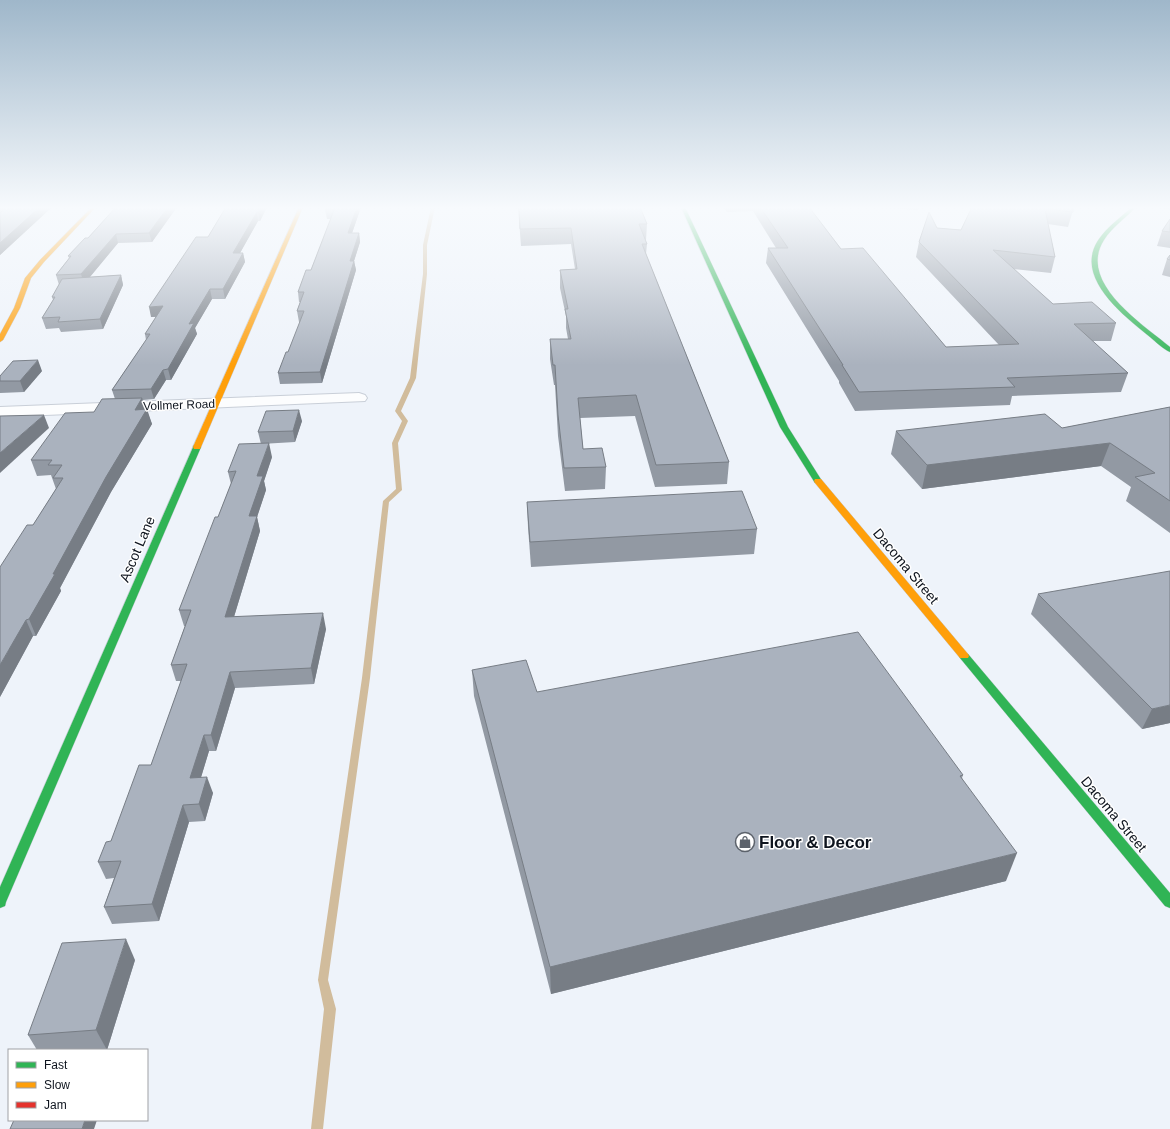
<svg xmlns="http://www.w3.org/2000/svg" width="1170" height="1129" viewBox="0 0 1170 1129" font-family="Arial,sans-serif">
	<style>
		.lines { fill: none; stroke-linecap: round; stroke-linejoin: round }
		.stream { fill: #d1bc9c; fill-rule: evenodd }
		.street-casing { stroke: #c9cfd8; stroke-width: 2 }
		.fast-casing { stroke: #c9cfd8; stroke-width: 1 }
		.slow-casing { stroke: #c9cfd8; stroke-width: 1 }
		.jam-casing { stroke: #c9cfd8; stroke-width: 1 }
		.street { fill: #fcfdfe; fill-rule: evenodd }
		.fast { fill: #30b455; fill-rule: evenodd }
		.slow { fill: #ff9f0a; fill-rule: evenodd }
		.jam { fill: #e5322d; fill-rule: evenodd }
		.wall { fill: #9299a3 }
		.shaded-wall { fill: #777d85 }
		.building { fill: #aab2be; stroke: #777d85 }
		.labels { text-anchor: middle; stroke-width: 3; stroke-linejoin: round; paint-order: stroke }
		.far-street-label { font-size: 12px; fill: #0e141e; stroke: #fff }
		.street-label { font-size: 14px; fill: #0e141e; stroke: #fff }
		.near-poi-label { font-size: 17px; font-weight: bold; fill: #0e141e; stroke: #fff; text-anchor: start }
	</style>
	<rect width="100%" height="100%" fill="#eef3fa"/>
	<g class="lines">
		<!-- stream -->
		<polygon class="stream" points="431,207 435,207 427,245 427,274 416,378 401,411 408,421 398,443 402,490 389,502 370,678 328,980 336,1009 323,1129 311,1129 324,1009 318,980 362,678 383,501 396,489 392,443 402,421 395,411 410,378 423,274 423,245"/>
		<defs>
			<polygon id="street" points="359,393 365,395 367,398 365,401 0,417 0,407"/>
			<g id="fast">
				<polygon points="681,207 685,207 788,427 822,481 821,483 815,483 780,427"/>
				<path d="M1132 207H1136C1126 218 1112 227 1104 240 1077 282 1142 324 1170 347V352C1163 349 1156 342 1150 337 1129 320 1087 288 1092 256 1095 235 1118 220 1132 207Z"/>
				<polygon points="194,445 200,445 201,447 6,902 5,906 0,908 0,887"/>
				<polygon points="964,653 968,654 1170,893 1170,908 1165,906 960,658 959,656 960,654"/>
			</g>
			<g id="slow">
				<polygon points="92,207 96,207 44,262 31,278 20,308 3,340 0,342 0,334 14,308 25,278 40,260"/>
				<polygon points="299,207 303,207 201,447 200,449 194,449 193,447"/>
				<polygon points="815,479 821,479 968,654 969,656 968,658 960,658 815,483 814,481"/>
			</g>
			<polygon id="jam" points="1157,207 1170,207 1170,209"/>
		</defs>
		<!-- street casing -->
		<use href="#street" class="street-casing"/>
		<!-- fast casing -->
		<use href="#fast" class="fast-casing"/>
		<!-- slow casing -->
		<use href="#slow" class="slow-casing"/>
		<!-- jam casing -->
		<use href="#jam" class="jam-casing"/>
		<!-- street -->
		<use href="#street" class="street"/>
		<!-- fast -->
		<use href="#fast" class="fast"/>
		<!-- slow -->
		<use href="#slow" class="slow"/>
		<!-- jam -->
		<use href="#jam" class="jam"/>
	</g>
	<!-- wall -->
	<g class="wall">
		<polygon points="0,207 52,207 0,255"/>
		<polygon points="116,207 177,207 152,242 118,243 90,277 121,275 123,285 103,329 61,332 59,328 46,329 42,318 53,300 52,297 59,285 56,275 69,258 68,256 88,238"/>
		<polygon points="226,207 267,207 260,221 258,221 240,253 243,253 245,262 225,299 212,299 195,328 197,334 171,380 166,380 154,399 143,400 146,409 152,424 111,492 60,588 61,591 36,636 33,636 0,697 33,525 56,489 51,475 37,476 31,460 94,412 115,399 112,390 146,340 145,334 156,317 151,317 208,237"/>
		<polygon points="327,207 361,207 352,233 359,233 360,242 354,261 356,270 322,383 280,384 278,373 288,352 300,322 299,322 297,311 300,302 299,302 298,292 311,270 331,219 327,219 325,210"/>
		<polygon points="518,207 640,207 647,224 646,240 645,240 647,244 646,254 729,462 727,484 655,487 635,416 580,418 583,449 606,467 605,489 565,491 558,436 555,385 554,385 550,359 550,339 568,339 566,328 566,316 560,288 560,270 575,269 571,244 521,246"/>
		<polygon points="724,207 809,207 841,249 946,347 999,345 916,257 919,242 937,228 961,230 972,207 1074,207 1068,227 1048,224 1055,257 1051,273 1013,269 1053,304 1116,323 1111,341 1092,341 1128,373 1121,392 1012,396 1010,405 855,411 839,383 839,381 766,263 768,248 776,248 753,211 727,212"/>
		<polygon points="881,207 919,207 918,210 882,208"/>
		<polygon points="1170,219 1170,248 1157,246 1162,231"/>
		<polygon points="1170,255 1170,277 1162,275 1167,259"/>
		<polygon points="42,371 24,392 0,393 0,376"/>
		<polygon points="1170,407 1170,533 1126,501 1131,487 1101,466 922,489 891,454 896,431 1062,428"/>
		<polygon points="302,421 295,442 261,444 258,432"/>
		<polygon points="272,457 264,481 266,490 257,517 260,531 234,617 326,629 314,684 235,688 216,751 209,751 201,777 213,793 205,821 189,822 159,921 112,924 104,907 114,878 106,879 98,862 111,841 151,765 181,681 176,681 171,665 185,626 184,626 179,610 218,517 231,484 228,472"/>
		<polygon points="527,502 757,529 754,554 531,567 528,527"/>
		<polygon points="1038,594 1170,723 1142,729 1031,614"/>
		<polygon points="472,670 537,692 963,775 962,778 1006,881 551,994 474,696"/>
		<polygon points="135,960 107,1050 37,1050 28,1035"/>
	</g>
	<!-- shaded-wall -->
	<g class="shaded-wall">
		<polygon points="40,207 52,207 0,255 0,243"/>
		<polygon points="168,207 177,207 152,242 149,233"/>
		<polygon points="261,207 267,207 260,221 258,212"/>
		<polygon points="357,207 361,207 349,242 348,233"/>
		<polygon points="257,212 258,221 235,262 233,253"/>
		<polygon points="359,233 360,242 354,261 356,270 322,383 320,372 350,261"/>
		<polygon points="116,234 118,243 84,284 81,274"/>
		<polygon points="243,253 245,262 225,299 223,289"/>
		<polygon points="121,275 123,285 103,329 100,319"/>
		<polygon points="210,289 212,299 195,328 197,334 171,380 168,369 189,324"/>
		<polygon points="163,306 166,316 151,317 149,307"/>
		<polygon points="38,360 42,371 24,392 20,381"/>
		<polygon points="163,370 166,380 154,399 151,389"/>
		<polygon points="142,398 146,411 147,409 152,424 111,492 60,588 61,591 36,636 29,619 53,574 135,410"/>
		<polygon points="299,410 302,421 295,442 293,431"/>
		<polygon points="44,415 49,428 0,473 0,453"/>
		<polygon points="269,443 272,457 264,481 266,490 257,517 260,531 229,633 225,617 249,516 257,476"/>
		<polygon points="1110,443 1101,466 922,489 927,465"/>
		<polygon points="323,613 326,629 314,684 311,668"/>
		<polygon points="26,620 33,636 0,697 0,665"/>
		<polygon points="230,672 235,688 216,751 211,735"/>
		<polygon points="1170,705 1170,723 1142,729 1152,709"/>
		<polygon points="204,735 209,751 196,794 190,778"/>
		<polygon points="207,777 213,793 205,821 199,804"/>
		<polygon points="183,805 189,822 159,921 152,904"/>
		<polygon points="1017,853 1006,881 551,994 550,967"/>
		<polygon points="126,939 135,960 107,1050 96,1030"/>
		<polygon points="85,1120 97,1120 94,1129 82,1129"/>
	</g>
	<!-- building -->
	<g class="building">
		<polygon points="7,207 40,207 0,243 0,213"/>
		<polygon points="116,207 168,207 149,233 116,234 81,274 56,275 71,256 68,256 85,238 88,238"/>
		<polygon points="226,207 261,207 258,212 257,212 233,253 243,253 223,289 210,289 189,324 194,323 168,369 163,370 151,389 112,390 150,334 145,334 163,306 149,307 196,237 208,237"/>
		<polygon points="327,207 357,207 348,233 359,233 350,261 354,261 320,372 278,373 286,352 288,352 304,311 297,311 304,292 298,292 306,270 311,270 334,210 325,210"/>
		<polygon points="519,207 640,207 647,224 639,224 647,244 642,244 729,462 656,465 636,395 578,398 583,449 602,448 606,467 564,468 558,415 555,365 553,365 550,339 571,339 565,309 568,309 560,270 577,269 571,228 520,229"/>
		<polygon points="760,207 809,207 841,249 863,248 946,347 1019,344 919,242 929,212 937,228 961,230 972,207 1074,207 1073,212 1045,209 1055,257 993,250 1053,304 1092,302 1116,323 1074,324 1128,373 1007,378 1015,387 859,392 842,365 843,365 768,248 788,248"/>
		<polygon points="1170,219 1170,232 1162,231"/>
		<polygon points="1170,255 1170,260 1167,259"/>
		<polygon points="121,275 100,319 58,322 60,317 42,318 55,297 52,297 62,279"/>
		<polygon points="38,360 20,381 0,381 0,376 13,361"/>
		<polygon points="142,398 135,410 147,409 106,477 53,574 55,574 29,619 26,620 0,665 0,567 27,525 33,525 63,478 53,478 62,465 48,465 52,460 31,460 65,413 94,412 102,399"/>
		<polygon points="1170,407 1170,501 1135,477 1155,473 1110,443 927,465 896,431 1045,414 1062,428"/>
		<polygon points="299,410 293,431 258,432 266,411"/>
		<polygon points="44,415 0,453 0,416"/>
		<polygon points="269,443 257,476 263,476 249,516 257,516 225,617 323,613 311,668 230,672 211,735 204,735 190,778 207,777 199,804 183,805 152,904 104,907 121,861 98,862 106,842 111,841 139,765 151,765 187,664 171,665 191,610 179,610 215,517 218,517 236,471 228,472 239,444"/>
		<polygon points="742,491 757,529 530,542 527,502"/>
		<polygon points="1170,571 1170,705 1152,709 1038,594"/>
		<polygon points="858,632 963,775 960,776 1017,853 550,967 472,670 526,660 537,692"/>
		<polygon points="126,939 96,1030 28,1035 62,943"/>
		<polygon points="14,1120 85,1120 82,1129 10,1129"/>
	</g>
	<!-- sky -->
	<linearGradient id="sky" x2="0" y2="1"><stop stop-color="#9fb7ca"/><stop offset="0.57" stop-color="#f7fafd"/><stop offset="1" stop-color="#f7fafd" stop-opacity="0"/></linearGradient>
	<rect width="1170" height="365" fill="url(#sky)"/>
	<!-- icons -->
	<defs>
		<symbol id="shop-ring" viewBox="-11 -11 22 22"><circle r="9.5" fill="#fff" stroke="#5c626b" stroke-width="1.5"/><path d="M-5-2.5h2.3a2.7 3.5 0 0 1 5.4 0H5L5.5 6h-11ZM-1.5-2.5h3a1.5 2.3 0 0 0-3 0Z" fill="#5c626b"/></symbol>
	</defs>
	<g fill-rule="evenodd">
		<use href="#shop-ring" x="734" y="831" width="22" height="22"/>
	</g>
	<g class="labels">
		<!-- far-street labels -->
		<g class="far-street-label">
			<text transform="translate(179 405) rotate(-2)" y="4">Vollmer Road</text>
		</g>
		<!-- street labels -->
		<g class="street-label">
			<text transform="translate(137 549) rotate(-67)" y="5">Ascot Lane</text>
			<text transform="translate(906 566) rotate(50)" y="5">Dacoma Street</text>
			<text transform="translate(1114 814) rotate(50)" y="5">Dacoma Street</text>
		</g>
		<!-- near-poi labels -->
		<g class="near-poi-label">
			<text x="759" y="848">Floor &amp; Decor</text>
		</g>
	</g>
	<!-- legend -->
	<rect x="8" y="1049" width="140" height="72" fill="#ffffff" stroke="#9fa1a5"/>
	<rect x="16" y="1062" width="20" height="6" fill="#30b455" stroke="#9fa1a5"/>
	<text x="44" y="1069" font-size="12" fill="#0e141e">Fast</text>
	<rect x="16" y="1082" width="20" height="6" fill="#ff9f0a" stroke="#9fa1a5"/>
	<text x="44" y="1089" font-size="12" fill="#0e141e">Slow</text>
	<rect x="16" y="1102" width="20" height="6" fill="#e5322d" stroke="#9fa1a5"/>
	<text x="44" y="1109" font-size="12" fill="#0e141e">Jam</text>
</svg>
